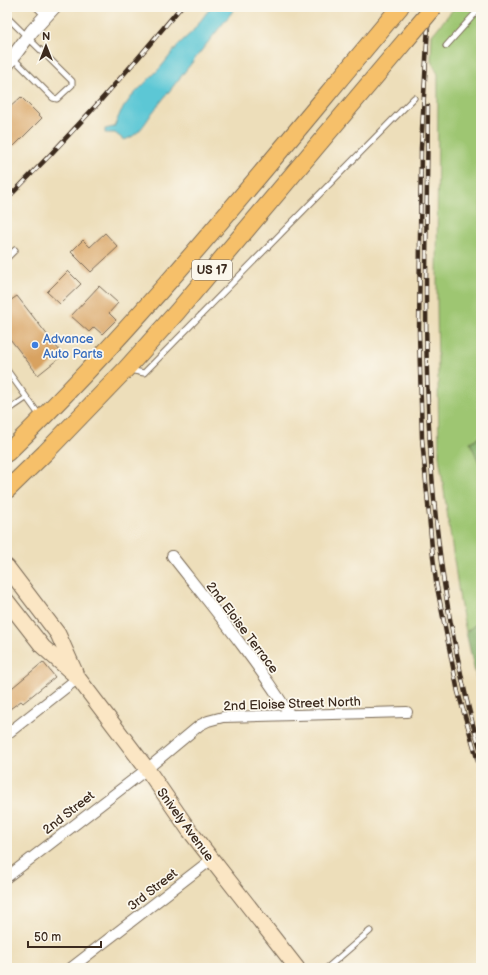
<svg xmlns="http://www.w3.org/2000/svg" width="488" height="975" viewBox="0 0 488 975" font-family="'Balsamiq Sans',sans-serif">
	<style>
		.green { fill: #9ec672; stroke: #6c7848 }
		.forest { fill: #7eab64; stroke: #5c6a41 }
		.water { fill: #5bc7d5; stroke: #4b787a }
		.building { fill: #d8a260 }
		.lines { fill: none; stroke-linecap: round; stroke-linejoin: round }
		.service-casing { stroke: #796955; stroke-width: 7 }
		.minor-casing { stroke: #796955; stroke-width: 12 }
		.tertiary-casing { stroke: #796955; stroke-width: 15 }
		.secondary-casing { stroke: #796955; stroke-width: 17 }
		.trunk-casing { stroke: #796955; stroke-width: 19 }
		.service { stroke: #fff; stroke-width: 5 }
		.minor { stroke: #fff; stroke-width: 10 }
		.tertiary { stroke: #fff; stroke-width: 13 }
		.secondary { stroke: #fbe6c4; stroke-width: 15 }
		.trunk { stroke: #f6c06b; stroke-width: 17 }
		.rail-casing { stroke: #3b2a1e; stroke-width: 4.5 }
		.rail { stroke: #fbf7ec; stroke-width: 3; stroke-dasharray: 9; stroke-linecap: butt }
		.trunk-bridge-casing { stroke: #796955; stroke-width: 19; stroke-linecap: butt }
		.trunk-bridge { stroke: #f6c06b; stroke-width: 17 }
		.shop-dot { fill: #3f7fe0; stroke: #fbf7ec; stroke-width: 1.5 }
		.labels { text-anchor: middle; stroke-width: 3.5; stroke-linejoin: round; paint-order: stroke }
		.shield { fill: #fbf7ec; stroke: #75685c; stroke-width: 1 }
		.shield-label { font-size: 12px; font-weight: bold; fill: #3b2a1e }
		.shop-label { font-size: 13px; fill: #366cbe; stroke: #fbf7ec; text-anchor: start }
		.street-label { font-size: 13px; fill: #3b2a1e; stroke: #fbf7ec }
	</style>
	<rect width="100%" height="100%" fill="#fbf7ec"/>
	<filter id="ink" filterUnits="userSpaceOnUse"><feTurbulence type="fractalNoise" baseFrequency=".025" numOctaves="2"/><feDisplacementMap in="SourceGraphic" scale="8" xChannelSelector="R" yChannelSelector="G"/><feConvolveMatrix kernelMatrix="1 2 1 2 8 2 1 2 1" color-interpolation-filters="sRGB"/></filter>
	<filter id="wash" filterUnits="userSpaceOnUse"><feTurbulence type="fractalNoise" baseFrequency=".012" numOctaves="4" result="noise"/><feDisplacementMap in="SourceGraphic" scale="16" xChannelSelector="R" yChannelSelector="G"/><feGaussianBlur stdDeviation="0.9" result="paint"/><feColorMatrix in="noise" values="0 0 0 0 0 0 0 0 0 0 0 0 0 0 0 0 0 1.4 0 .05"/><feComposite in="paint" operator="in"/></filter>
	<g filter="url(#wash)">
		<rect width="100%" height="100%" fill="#eddeba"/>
		<!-- green -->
		<polygon class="green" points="455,7 481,7 481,437 470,442 481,467 481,620 466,632 460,601 439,456 437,298 438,74 431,61 432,35"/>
		<!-- forest -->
		<g class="forest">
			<polygon points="481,437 481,467 470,442"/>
			<polygon points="481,620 481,699 466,632"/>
		</g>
		<!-- water -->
		<path class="water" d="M211 7H236L152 113C144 125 138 136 124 140L115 133H105V129L114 127 121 111 132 96 161 67 180 43 192 32Z"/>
		<g id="blocks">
			<!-- building -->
			<g class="building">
				<polygon points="21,97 42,118 7,153 7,110"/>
				<polygon points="105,233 118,247 91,272 71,252 83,240 90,247"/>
				<polygon points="68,271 81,284 60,304 47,292"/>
				<polygon points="99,286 118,303 109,313 116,320 102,334 94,327 89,332 71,316"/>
				<polygon points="17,296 63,355 38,375 7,335 7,303"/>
				<polygon points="43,662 55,677 23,703 21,701 7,711 7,692"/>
			</g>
		</g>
	</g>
	<g filter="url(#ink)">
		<use href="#blocks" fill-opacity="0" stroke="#796955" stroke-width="1"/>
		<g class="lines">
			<defs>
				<g id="service">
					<polyline points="36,7 45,16"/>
					<polyline points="7,17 72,81 72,85 57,99 53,98 13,58"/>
					<polyline points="446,46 481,7"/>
					<polyline points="7,258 15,250"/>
					<polyline points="7,370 40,416"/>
					<polyline points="129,370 144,373 414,98"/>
					<polyline points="7,411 26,398"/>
					<polyline points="327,968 370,931"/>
				</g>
				<g id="minor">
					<path d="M172 556C213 608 255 659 290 715"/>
					<polyline points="7,734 78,678"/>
					<polyline points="7,877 147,769 200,725 208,721 223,717 407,712"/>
					<polyline points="71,968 212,859"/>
				</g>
				<polyline id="tertiary" points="7,65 32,31 54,7"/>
				<g id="secondary">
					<polyline points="7,567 58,634 75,672"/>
					<polyline points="7,601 43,647 78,678 147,769 189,830 297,968"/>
				</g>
				<g id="trunk">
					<path d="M7 453C149 315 272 159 400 7"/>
					<polyline points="7,490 45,453 126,369 177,312 406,40"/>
				</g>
			</defs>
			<!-- service casing -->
			<use href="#service" class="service-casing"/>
			<!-- minor casing -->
			<use href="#minor" class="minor-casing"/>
			<!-- tertiary casing -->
			<use href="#tertiary" class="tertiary-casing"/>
			<!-- secondary casing -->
			<use href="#secondary" class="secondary-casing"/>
			<!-- trunk casing -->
			<use href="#trunk" class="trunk-casing"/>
			<!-- service -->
			<use href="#service" class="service"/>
			<!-- minor -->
			<use href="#minor" class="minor"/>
			<!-- tertiary -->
			<use href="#tertiary" class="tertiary"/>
			<!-- secondary -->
			<use href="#secondary" class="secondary"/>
			<!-- trunk -->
			<use href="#trunk" class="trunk"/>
			<defs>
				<g id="rail">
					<polyline points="429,7 421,148 419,333 422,438 432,548 436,582 458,692 481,772"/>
					<path d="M428 106C426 291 418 477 458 659 464 690 471 721 481 751"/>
					<path d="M7 199C68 138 126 74 181 7"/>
				</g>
			</defs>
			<!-- rail casing -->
			<use href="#rail" class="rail-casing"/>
			<!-- rail -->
			<use href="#rail" class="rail"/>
			<defs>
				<polyline id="trunk-bridge" points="406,40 434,7"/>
			</defs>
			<!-- trunk-bridge casing -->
			<use href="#trunk-bridge" class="trunk-bridge-casing"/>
			<!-- trunk-bridge -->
			<use href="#trunk-bridge" class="trunk-bridge"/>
		</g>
	</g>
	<!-- markers -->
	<circle class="shop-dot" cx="35" cy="345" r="4"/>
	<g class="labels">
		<!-- shield labels -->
		<rect class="shield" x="192" y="260" width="40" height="20" rx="3"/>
		<g class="shield-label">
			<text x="212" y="274">US 17</text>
		</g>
		<!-- shop labels -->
		<g class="shop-label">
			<text x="43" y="343">Advance<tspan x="43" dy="15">Auto Parts</tspan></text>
		</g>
		<!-- street labels -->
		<g class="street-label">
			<text transform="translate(243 627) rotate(53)" y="5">2nd Eloise Terrace</text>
			<text transform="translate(292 703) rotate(-2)" y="5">2nd Eloise Street North</text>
			<text transform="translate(68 812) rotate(-38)" y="5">2nd Street</text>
			<text transform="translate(186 824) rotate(54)" y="5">Snively Avenue</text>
			<text transform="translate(152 889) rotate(-38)" y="5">3rd Street</text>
		</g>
	</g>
	<!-- margin -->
	<rect width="488" height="975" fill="none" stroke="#fbf7ec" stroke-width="24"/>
	<!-- north arrow -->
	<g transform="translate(46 46)" stroke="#fbf7ec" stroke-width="3" paint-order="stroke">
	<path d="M0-3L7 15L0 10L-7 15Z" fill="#3b2a1e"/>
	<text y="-6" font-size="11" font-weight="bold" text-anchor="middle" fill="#3b2a1e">N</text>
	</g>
	<!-- scale -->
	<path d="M28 941v6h73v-6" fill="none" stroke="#3b2a1e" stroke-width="2"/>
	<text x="34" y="941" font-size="12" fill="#3b2a1e" stroke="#fbf7ec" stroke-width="3" paint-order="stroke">50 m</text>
</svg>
